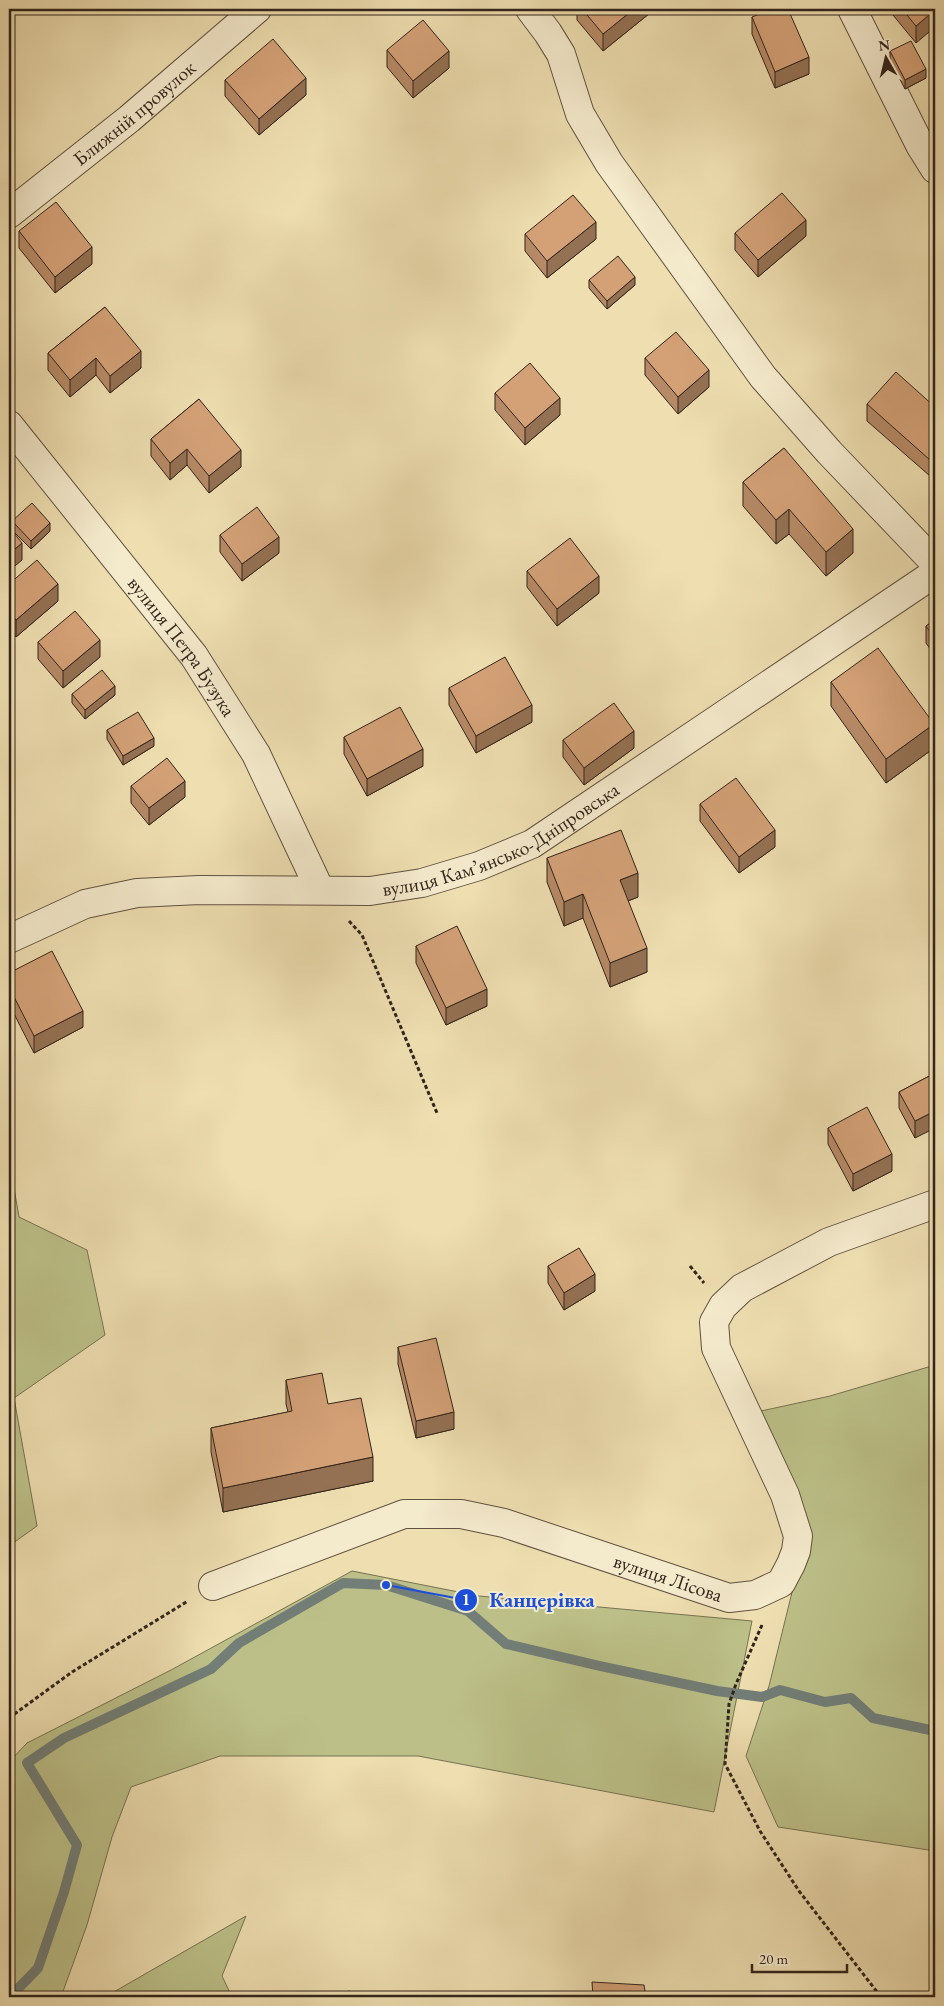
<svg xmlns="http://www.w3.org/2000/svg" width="944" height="2006" viewBox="0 0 944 2006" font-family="'EB Garamond',serif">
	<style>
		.green { fill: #bcc088; stroke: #777252 }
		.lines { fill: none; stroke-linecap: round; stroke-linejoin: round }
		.stream { stroke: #727e77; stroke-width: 10 }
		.minor-casing { stroke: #615240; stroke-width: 30 }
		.path { stroke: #32241b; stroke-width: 3; stroke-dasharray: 4 2.5; stroke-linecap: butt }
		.minor { stroke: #f4eacc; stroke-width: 28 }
		.wall { fill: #b68a66; stroke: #32241b }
		.shaded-wall { fill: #947153; stroke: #32241b }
		.building { fill: #d4a177; stroke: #32241b }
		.labels { text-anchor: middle; stroke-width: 4; stroke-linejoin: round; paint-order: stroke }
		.street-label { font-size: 20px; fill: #32241b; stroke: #f4eacc }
		.leader { fill: none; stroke: #1d4ed8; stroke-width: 2 }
		.callout-dot { fill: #1d4ed8; stroke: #f4eacc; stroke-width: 2 }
		.mark-label { font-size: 15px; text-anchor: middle; font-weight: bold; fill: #fff }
		.callout-label { font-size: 21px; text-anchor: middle; font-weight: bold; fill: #1d4ed8; stroke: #f4eacc; stroke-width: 4; stroke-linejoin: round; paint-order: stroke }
	</style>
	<rect width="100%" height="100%" fill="#eedeb0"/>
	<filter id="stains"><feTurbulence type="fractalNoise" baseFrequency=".004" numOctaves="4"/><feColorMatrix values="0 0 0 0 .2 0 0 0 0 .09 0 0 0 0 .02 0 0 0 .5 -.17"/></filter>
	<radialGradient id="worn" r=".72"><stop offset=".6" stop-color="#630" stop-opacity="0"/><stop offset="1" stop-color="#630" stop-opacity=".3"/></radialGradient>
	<!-- green -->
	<g class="green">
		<polygon points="9,1159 19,1217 87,1250 105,1335 14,1398 37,1526 9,1546"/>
		<polygon points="935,1365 935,1851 778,1827 746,1756 769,1686 808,1527 761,1411 830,1396"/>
		<polygon points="352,1571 479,1596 752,1621 714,1812 418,1756 220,1756 131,1787 112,1837 87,1925 61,1997 9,1997 9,1762 27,1743 171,1670"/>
		<polygon points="246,1916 222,1976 232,1997 105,1997"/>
	</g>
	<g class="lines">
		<!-- stream -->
		<polyline class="stream" points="10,1997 38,1968 64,1892 77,1845 27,1763 64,1738 211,1669 239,1643 343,1583 386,1585 468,1611 506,1644 600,1666 717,1691 762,1697 780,1690 825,1702 851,1698 873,1718 935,1731"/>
		<defs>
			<g id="minor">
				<polyline points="530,9 548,33 561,54 580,114 609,163 763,377 829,452 935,563"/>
				<polyline points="852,9 920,145 935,169"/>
				<path id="s1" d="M9 214 129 119 257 9"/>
				<path id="s2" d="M9 425 194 656 256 754 320 890"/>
				<path id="s3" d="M9 939 85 904 137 893 199 890 370 891 422 883 479 866 532 844 935 573"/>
				<path id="s4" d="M213 1586 404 1514H461L504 1523 729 1598 755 1595 781 1583 791 1564 796 1551 798 1536 785 1495 716 1348 714 1322 723 1306 742 1288 829 1242 935 1204"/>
			</g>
		</defs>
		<!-- minor casing -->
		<use href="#minor" class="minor-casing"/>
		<!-- path -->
		<g class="path">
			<polyline points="349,921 362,935 437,1113"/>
			<polyline points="690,1266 704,1283"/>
			<polyline points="762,1625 736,1684 729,1704 725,1764 760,1831 799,1891 881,1997"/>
			<polyline points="9,1718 72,1672 188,1601"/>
		</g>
		<!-- minor -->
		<use href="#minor" class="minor"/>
	</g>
	<!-- wall -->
	<g class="wall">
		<polygon points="577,9 655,9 603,51 577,20"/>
		<polygon points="888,9 935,9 916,43"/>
		<polygon points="752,17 809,74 775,88 752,34"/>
		<polygon points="387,50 449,68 413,98 387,67"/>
		<polygon points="890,51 926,78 905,89 890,60"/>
		<polygon points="225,80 306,95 259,135 225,96"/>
		<polygon points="19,231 92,264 55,293 19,248"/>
		<polygon points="735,233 806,236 758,277 735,250"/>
		<polygon points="525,234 596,239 547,278 525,251"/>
		<polygon points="589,280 635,285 607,309 589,288"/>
		<polygon points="105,307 141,368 110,393 96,375 70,397 48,370 48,353"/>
		<polygon points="645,358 709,387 678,414 645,375"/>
		<polygon points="495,393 560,415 525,445 495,410"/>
		<polygon points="199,399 241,467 209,493 187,465 170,480 151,456 151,439"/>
		<polygon points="867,404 935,407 935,470 930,476 867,421"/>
		<polygon points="784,448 853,553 826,576 789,534 776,544 743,506 743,482"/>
		<polygon points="12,521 50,531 31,549 12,530"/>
		<polygon points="220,535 279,553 242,581 220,552"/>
		<polygon points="527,571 599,593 557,626 527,587"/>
		<polygon points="9,584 58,601 16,637 9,629"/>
		<polygon points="935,620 935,656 926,643 926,626"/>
		<polygon points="38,642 100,657 63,688 38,659"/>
		<polygon points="831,682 934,748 886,783 831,706"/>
		<polygon points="449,688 532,722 476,753 449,705"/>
		<polygon points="72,694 115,695 85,719 72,703"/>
		<polygon points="107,730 154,746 123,765 107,739"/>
		<polygon points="344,737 423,766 367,796 344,754"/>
		<polygon points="563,740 634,748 584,785 563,757"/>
		<polygon points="131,786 185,797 149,825 131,803"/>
		<polygon points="700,804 775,847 739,873 700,821"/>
		<polygon points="547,858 638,897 628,901 647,972 610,987 583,918 564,926 547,882"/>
		<polygon points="416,946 487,1006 446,1025 416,963"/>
		<polygon points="9,973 83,1027 34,1053 9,1004"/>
		<polygon points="935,1073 915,1138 899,1108 899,1092"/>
		<polygon points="828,1128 892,1171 853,1191 828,1144"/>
		<polygon points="548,1266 595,1291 564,1310 548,1283"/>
		<polygon points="398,1347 454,1429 416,1438 398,1364"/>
		<polygon points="286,1380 328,1404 373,1481 223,1512 211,1452 211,1428 288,1412 286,1404"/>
	</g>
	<!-- shaded-wall -->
	<g class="shaded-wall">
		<polygon points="634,9 655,9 603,51 603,34"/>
		<polygon points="935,10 935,27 916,43 916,26"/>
		<polygon points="449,51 449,68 413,98 413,81"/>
		<polygon points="809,57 809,74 775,88 775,72"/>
		<polygon points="926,69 926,78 905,89 905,80"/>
		<polygon points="306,78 306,95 259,135 259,119"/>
		<polygon points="806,220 806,236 758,277 758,260"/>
		<polygon points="596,222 596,239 547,278 547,261"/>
		<polygon points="92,247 92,264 55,293 55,277"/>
		<polygon points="635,277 635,285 607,309 607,301"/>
		<polygon points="141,351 141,368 110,393 110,376"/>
		<polygon points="96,358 96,375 70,397 70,380"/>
		<polygon points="709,370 709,387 678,414 678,397"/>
		<polygon points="560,398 560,415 525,445 525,428"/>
		<polygon points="187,449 187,465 170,480 170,463"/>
		<polygon points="241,450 241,467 209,493 209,476"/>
		<polygon points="935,453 935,470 930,476 930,460"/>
		<polygon points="789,509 789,534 776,544 776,520"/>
		<polygon points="50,523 50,531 31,549 31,541"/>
		<polygon points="853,529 853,553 826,576 826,552"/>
		<polygon points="279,537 279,553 242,581 242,564"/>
		<polygon points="22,543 22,560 9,571 9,554"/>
		<polygon points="599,576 599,593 557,626 557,609"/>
		<polygon points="58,584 58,601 16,637 16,620"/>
		<polygon points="100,640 100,657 63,688 63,671"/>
		<polygon points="115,686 115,695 85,719 85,710"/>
		<polygon points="532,705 532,722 476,753 476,736"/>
		<polygon points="934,724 934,748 886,783 886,759"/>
		<polygon points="634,731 634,748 584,785 584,768"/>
		<polygon points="154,738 154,746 123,765 123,756"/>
		<polygon points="423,749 423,766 367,796 367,779"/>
		<polygon points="185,781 185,797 149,825 149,808"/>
		<polygon points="775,830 775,847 739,873 739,857"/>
		<polygon points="638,873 638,897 620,904 620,880"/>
		<polygon points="583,894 583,918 564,926 564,902"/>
		<polygon points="647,948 647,972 610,987 610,963"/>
		<polygon points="487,989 487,1006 446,1025 446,1008"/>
		<polygon points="83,1011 83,1027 34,1053 34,1036"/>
		<polygon points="935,1111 935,1128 915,1138 915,1121"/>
		<polygon points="892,1154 892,1171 853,1191 853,1174"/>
		<polygon points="595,1274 595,1291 564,1310 564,1293"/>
		<polygon points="454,1412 454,1429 416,1438 416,1421"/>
		<polygon points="373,1457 373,1481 223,1512 223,1488"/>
	</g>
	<!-- building -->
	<g class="building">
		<polygon points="582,9 634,9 603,34"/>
		<polygon points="772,9 788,9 809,57 775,72 752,17"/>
		<polygon points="902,9 935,9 935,10 916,26"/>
		<polygon points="423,20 449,51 413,81 387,50"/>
		<polygon points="273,39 306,78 259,119 225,80"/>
		<polygon points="911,41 926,69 905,80 890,51"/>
		<polygon points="782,193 806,220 758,260 735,233"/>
		<polygon points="573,195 596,222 547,261 525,234"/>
		<polygon points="56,202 92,247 55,277 19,231"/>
		<polygon points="618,256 635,277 607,301 589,280"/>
		<polygon points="105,307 141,351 110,376 96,358 70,380 48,353"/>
		<polygon points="676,332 709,370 678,397 645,358"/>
		<polygon points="530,363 560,398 525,428 495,393"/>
		<polygon points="896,372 935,407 935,453 930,460 867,404"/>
		<polygon points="199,399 241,450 209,476 187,449 170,463 151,439"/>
		<polygon points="784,448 853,529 826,552 789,509 776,520 743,482"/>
		<polygon points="32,503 50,523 31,541 12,521"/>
		<polygon points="257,507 279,537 242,564 220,535"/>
		<polygon points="9,527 22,543 9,554"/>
		<polygon points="570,538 599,576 557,609 527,571"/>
		<polygon points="37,560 58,584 16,620 9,612 9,584"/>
		<polygon points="75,611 100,640 63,671 38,642"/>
		<polygon points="935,620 935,639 926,626"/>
		<polygon points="878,648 934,724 886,759 831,682"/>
		<polygon points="505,657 532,705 476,736 449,688"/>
		<polygon points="102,670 115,686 85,710 72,694"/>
		<polygon points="614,703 634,731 584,768 563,740"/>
		<polygon points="400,707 423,749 367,779 344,737"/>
		<polygon points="138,712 154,738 123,756 107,730"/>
		<polygon points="167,758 185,781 149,808 131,786"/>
		<polygon points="736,778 775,830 739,857 700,804"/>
		<polygon points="621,830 638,873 620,880 647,948 610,963 583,894 564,902 547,858"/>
		<polygon points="457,926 487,989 446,1008 416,946"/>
		<polygon points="52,951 83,1011 34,1036 9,987 9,973"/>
		<polygon points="935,1073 935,1111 915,1121 899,1092"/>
		<polygon points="867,1107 892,1154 853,1174 828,1128"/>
		<polygon points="579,1248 595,1274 564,1293 548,1266"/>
		<polygon points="436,1338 454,1412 416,1421 398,1347"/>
		<polygon points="322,1373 328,1404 361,1398 373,1457 223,1488 211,1428 292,1411 286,1380"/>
		<polygon points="592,1982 644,1985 646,1997 593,1997"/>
		<polygon points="350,1991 351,1997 322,1997"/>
		<polygon points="371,1995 371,1997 358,1997"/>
	</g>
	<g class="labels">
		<!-- street labels -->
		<g class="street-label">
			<text dy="7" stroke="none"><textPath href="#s1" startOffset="161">Ближній провулок</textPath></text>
			<text dy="7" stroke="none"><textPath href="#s2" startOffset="281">вулиця Петра Бузука</textPath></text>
			<text dy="7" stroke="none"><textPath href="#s3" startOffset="512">вулиця Кам’янсько-Дніпровська</textPath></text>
			<text dy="7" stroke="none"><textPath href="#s4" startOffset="478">вулиця Лісова</textPath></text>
		</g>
	</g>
	<!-- callouts -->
	<path class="leader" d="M386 1585L466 1600"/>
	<g class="callout-dot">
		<circle cx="386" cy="1585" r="5"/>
		<circle cx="466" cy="1600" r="12"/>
	</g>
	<g class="mark-label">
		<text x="466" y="1605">1</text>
	</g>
	<g class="callout-label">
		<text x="542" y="1607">Канцерівка</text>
	</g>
	<!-- margin -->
	<rect width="944" height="2006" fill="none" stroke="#eedeb0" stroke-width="30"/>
	<rect x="10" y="10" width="924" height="1986" fill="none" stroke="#32241b" stroke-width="2.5"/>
	<rect x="15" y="15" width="914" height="1976" fill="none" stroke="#32241b"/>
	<!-- north arrow -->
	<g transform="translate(886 58) rotate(352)" stroke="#f4eacc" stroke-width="4" paint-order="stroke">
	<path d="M0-4L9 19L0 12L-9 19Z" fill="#32241b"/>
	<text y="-8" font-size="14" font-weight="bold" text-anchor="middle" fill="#32241b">N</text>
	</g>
	<!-- scale -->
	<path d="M752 1964v8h95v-8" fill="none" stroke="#32241b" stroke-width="2.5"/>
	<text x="759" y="1964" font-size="15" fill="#32241b" stroke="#f4eacc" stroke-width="4" paint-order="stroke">20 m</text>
	<rect width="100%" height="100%" filter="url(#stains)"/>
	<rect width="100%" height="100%" fill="url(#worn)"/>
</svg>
